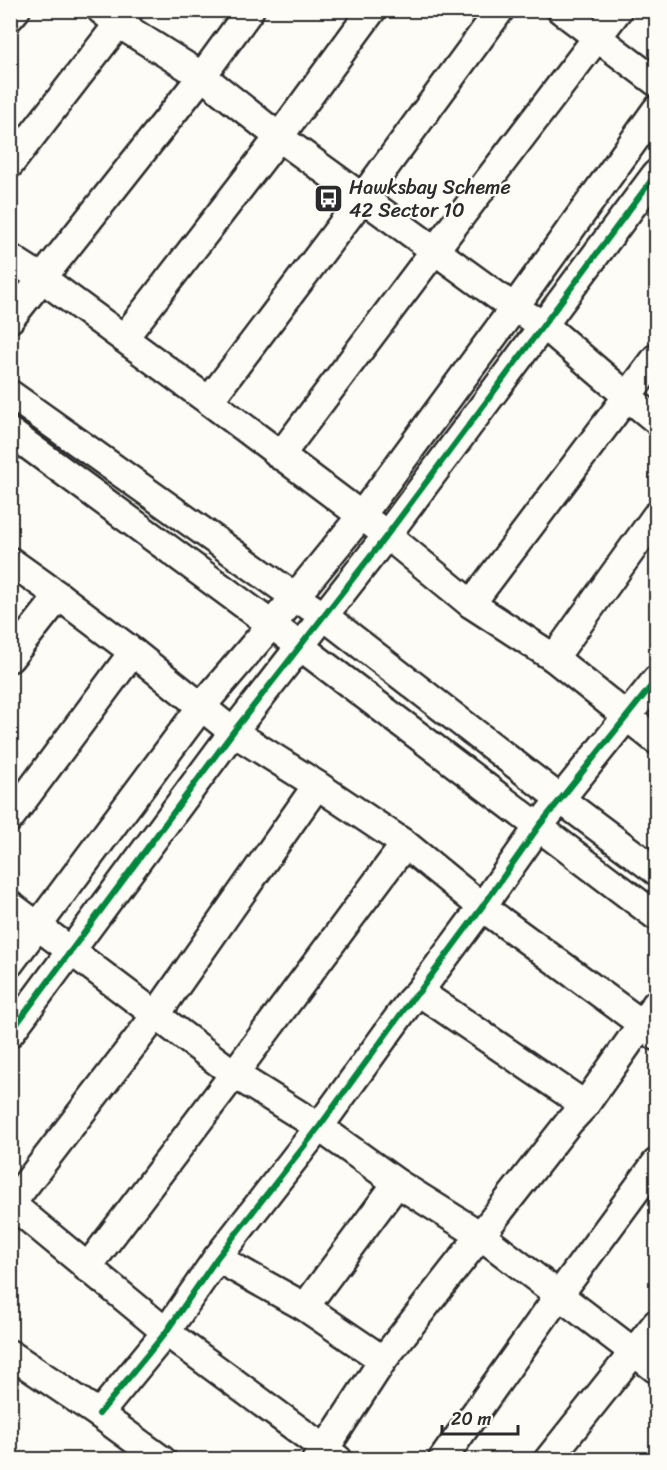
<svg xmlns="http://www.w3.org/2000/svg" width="667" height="1470" viewBox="0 0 667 1470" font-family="Sriracha,sans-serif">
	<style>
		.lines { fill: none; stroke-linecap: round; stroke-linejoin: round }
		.street-casing { stroke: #2b2b2b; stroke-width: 32 }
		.street { stroke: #fdfcf7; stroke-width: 27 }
		.cycleway-casing { stroke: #fdfcf7; stroke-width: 10 }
		.cycleway { stroke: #00873e; stroke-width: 6 }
		.labels { text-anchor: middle; stroke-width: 5; stroke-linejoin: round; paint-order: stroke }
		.poi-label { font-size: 20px; fill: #2b2b2b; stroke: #fdfcf7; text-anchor: start }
	</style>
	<rect width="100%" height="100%" fill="#fdfcf7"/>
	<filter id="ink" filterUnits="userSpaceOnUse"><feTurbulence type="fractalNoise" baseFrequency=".0167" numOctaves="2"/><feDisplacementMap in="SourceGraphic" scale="12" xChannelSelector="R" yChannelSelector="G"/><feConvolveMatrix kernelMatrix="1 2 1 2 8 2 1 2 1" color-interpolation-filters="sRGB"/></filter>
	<g filter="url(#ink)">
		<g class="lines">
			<defs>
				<g id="street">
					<polyline points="101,10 119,24 202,76 279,137 514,308 544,325 628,397 656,420"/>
					<polyline points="561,10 656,82"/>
					<polyline points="10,17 16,10"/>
					<polyline points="10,164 129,10"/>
					<polyline points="10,258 43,279 209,401 387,535 471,604 554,658 656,740"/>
					<polyline points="10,319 202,76 250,10"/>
					<polyline points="124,338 279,137 372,10"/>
					<polyline points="10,394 295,597 324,616 560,799 656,871"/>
					<polyline points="209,401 363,197 500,10"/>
					<polyline points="10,432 272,625 656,916"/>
					<polyline points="280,456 435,250 618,10"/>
					<polyline points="10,561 59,596 133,652 233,732 317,785 405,844 482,907 642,1024 656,1036"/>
					<polyline points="471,604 656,358"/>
					<polyline points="10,658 59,596"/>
					<polyline points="554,658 656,516"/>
					<polyline points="10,818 133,652"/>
					<polyline points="10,905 234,1074 319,1127 397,1183 480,1235 656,1369"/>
					<polyline points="10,963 201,707 295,597 361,516 514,308 656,110"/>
					<polyline points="419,992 585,1105"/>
					<polyline points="10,1033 233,732 387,535 656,174"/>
					<polyline points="10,1203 166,1332 338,1459"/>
					<polyline points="11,1204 156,1015 317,785"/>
					<polyline points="217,1258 305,1307 383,1360"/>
					<polyline points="87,1268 234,1074 405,844"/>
					<polyline points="305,1307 397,1183"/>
					<polyline points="10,1354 99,1414 162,1460"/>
					<polyline points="99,1414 166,1332 217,1258 319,1127 411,1000 419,992 482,907 539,826 656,680"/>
					<polyline points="316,1460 325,1449 383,1360 570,1121 585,1105 656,1004"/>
					<polyline points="442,1460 559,1295 656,1163"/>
					<polyline points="548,1460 656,1324"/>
				</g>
			</defs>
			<!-- street casing -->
			<use href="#street" class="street-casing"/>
			<!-- street -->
			<use href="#street" class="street"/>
			<defs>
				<g id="cycleway">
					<polyline points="10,1033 233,732 387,535 656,174"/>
					<polyline points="99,1414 166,1332 217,1258 319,1127 411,1000 419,992 482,907 539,826 656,680"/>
				</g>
			</defs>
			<!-- cycleway casing -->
			<use href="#cycleway" class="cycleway-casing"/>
			<!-- cycleway -->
			<use href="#cycleway" class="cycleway"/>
		</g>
	</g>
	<!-- icons -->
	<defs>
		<symbol id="bus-square" viewBox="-11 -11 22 22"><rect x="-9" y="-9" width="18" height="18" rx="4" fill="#2b2b2b" stroke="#fdfcf7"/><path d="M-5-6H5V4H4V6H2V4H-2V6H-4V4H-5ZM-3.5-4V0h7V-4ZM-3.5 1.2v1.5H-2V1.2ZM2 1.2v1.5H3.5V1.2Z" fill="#fff"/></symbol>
	</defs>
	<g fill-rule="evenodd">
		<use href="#bus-square" x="312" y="182" width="33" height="33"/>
	</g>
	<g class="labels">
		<!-- poi labels -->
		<g class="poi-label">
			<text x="349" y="194">Hawksbay Scheme<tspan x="349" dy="23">42 Sector 10</tspan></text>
		</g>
	</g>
	<!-- margin -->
	<rect width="667" height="1470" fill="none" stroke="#fdfcf7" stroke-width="36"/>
	<rect x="18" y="18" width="631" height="1434" fill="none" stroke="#2b2b2b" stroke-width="2" filter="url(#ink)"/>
	<!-- scale -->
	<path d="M442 1425v9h76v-9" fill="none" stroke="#2b2b2b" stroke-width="3"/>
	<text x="451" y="1425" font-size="18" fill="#2b2b2b" stroke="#fdfcf7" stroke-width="4.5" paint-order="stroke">20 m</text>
</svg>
